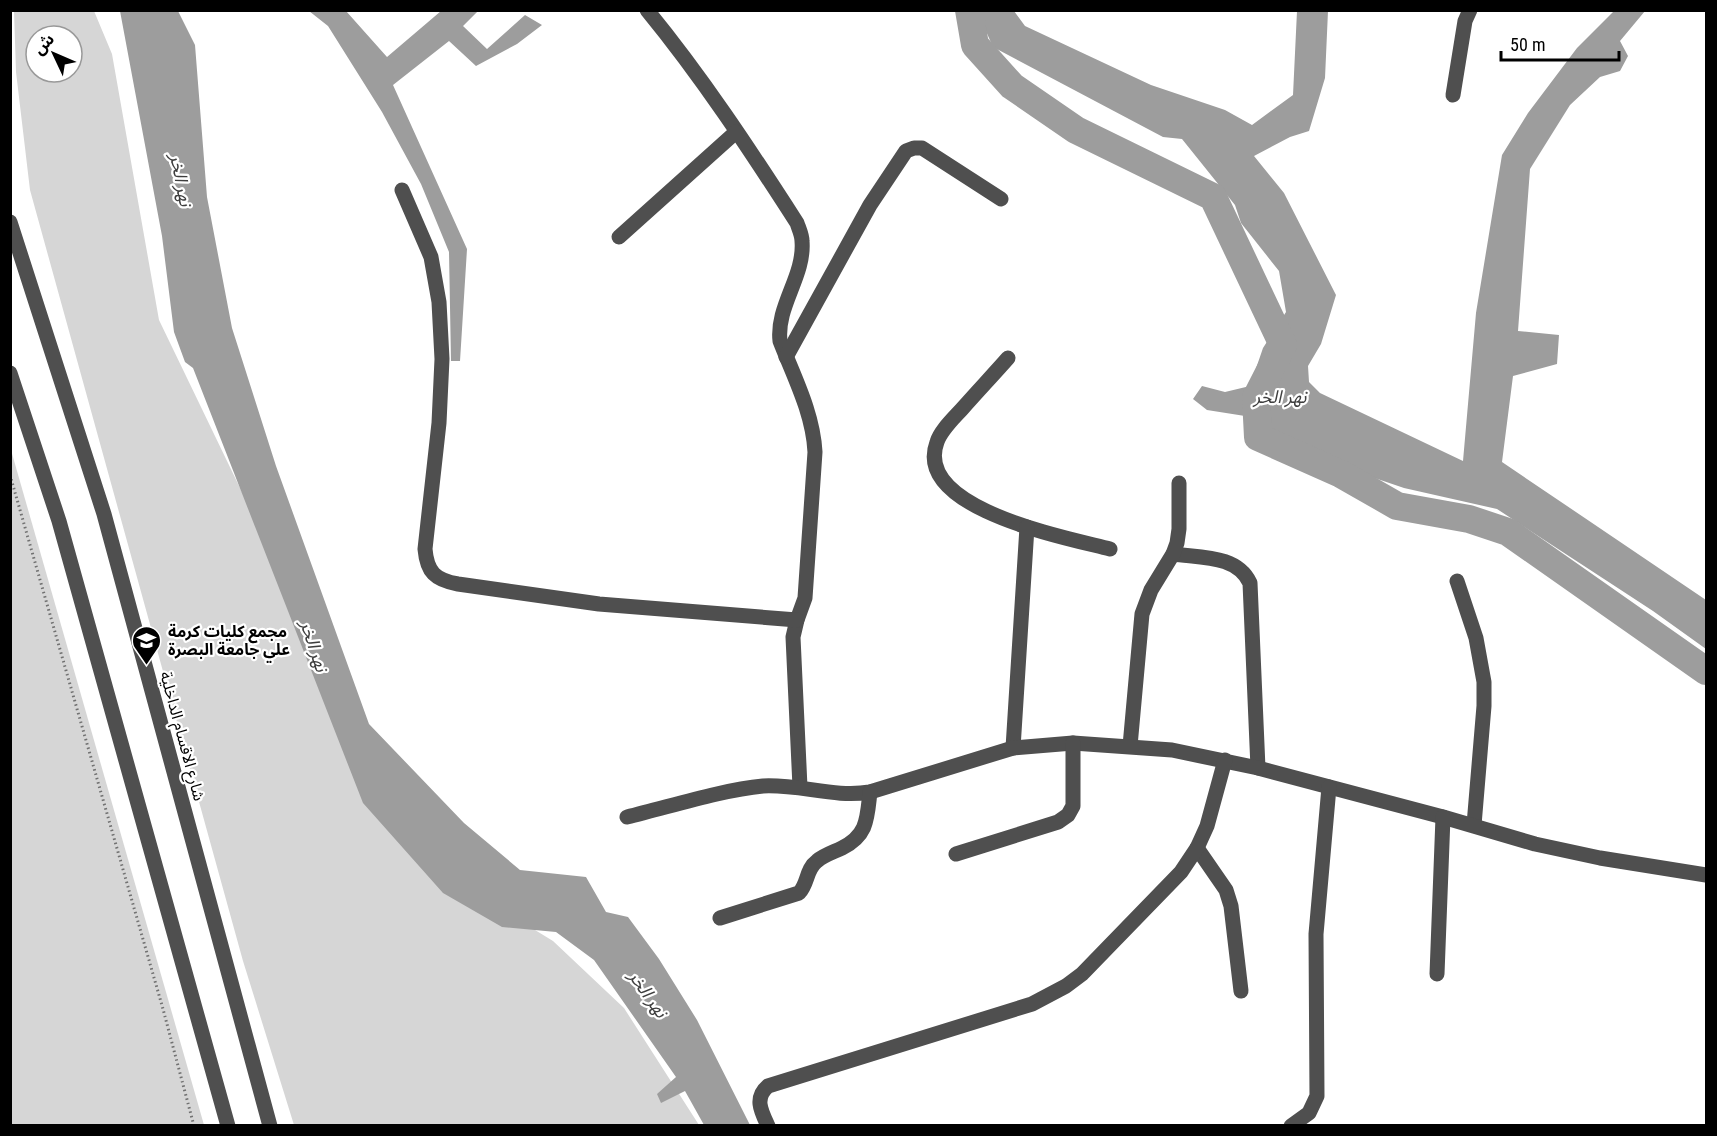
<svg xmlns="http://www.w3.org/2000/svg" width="1717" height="1136" viewBox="0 0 1717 1136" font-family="'Roboto Condensed','Noto Sans Arabic',sans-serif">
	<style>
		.green { fill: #d6d6d6; fill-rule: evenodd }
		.water { fill: #9d9d9d }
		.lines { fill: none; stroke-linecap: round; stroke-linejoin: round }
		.river { stroke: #9d9d9d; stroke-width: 28 }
		.path { stroke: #717171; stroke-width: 3; stroke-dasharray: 1.5 3; stroke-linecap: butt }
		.minor { stroke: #4f4f4f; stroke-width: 15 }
		.labels { text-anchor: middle; stroke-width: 4.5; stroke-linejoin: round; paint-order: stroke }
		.poi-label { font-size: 16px; font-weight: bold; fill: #000; stroke: #fff; text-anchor: start }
		.street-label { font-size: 16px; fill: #000; stroke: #fff }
		.water-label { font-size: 18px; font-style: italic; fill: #3e3e3e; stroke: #fff }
	</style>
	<rect width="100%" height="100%" fill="#fff"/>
	<!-- green -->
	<g class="green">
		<path d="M14 11H94L112 54 159 320 419 859 553 941 624 1008 699 1125H294L243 961 30 190 16 72ZM36 36H72V72H36Z"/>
		<polygon points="10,448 11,450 204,1125 11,1125"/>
	</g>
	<!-- water -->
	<g class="water">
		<polygon points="120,11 178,11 195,45 207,197 232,328 276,466 369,724 464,823 520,870 586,877 606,912 628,917 659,959 697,1020 750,1125 704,1125 685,1091 661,1103 657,1094 676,1077 594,960 556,932 502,927 443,893 363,803 193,368 185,362 174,332 162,236"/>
		<polygon points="309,11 346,11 387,57 441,11 478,11 463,26 487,49 525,15 542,25 517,44 476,66 449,41 393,85 467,249 460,361 451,361 449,252 421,184 382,112 328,26"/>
		<polygon points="977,11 1014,11 1025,26 1151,85 1225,110 1252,125 1293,95 1297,11 1328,11 1325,78 1309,131 1290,137 1254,156 1284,193 1336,295 1321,344 1308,366 1309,382 1320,393 1463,461 1476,313 1502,155 1528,113 1577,48 1614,11 1645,11 1620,41 1628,56 1620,71 1600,77 1570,105 1530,169 1518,331 1559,335 1557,364 1513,376 1502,462 1706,600 1706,649 1653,611 1497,509 1404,488 1357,472 1245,416 1207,410 1193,399 1202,386 1225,392 1250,386 1263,348 1286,312 1279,271 1241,223 1235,205 1182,139 1163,137 993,47"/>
	</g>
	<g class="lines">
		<!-- river -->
		<polyline class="river" points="969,10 975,45 1012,86 1076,130 1213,197 1283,345 1256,398 1258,437 1341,474 1397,506 1469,519 1508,532 1706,671"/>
		<!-- path -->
		<polyline class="path" points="10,475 163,1009 194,1126"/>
		<!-- minor -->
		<g class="minor">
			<path d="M647 10C702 77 750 150 797 223 799 229 802 235 802 241 805 276 776 306 780 341 794 377 813 413 815 452L805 598 797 620 793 637 800 787"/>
			<polyline points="1453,95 1465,21 1470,10"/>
			<path d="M402 190 431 257 439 302 442 359 439 423 425 549C427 572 435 580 458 584L599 604 797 620"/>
			<polyline points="10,222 104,514 270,1126"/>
			<polyline points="619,237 736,132"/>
			<polyline points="786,357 870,205 906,151 914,148 922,148 1001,199"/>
			<path d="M1008 358C993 375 977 392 962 409 953 419 941 430 937 442 912 509 1068 538 1110 549"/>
			<polyline points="10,373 59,521 228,1126"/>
			<path d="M1173 554C1201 558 1237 555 1250 583L1258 768"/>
			<polyline points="1457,581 1476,638 1484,682 1484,706 1474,825"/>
			<polyline points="1130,746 1142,614 1151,590 1173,554 1177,543 1179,529 1179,483"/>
			<polyline points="1013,748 1027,527"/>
			<path d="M627 817C669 807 721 790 763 786 800 784 834 798 870 792L1013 748 1073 743 1172 750 1258 768 1443 817 1535 844 1600 858 1706 875"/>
			<polyline points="1197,848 1226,890 1231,906 1241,991"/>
			<polyline points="956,854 1058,822 1068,815 1073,806 1073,743"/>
			<path d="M720 918 799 893C808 884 806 869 817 861 824 855 834 852 842 848 868 835 867 818 870 792"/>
			<polyline points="1437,974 1443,817"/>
			<path d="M768 1126C761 1111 754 1098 768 1086L1032 1004 1066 986 1082 974 1181 872 1197 848 1207 826 1225 760"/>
			<polyline points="1291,1126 1309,1113 1317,1096 1316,934 1329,787"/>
		</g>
	</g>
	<!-- icons -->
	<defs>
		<symbol id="university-pin" viewBox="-11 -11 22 30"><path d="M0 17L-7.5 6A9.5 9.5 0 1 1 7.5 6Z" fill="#000" stroke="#fff"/><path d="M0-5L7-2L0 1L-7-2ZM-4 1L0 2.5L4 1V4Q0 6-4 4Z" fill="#fff"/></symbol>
	</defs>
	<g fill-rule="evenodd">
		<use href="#university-pin" x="130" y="624" width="33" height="45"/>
	</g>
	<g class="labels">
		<!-- poi labels -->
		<g class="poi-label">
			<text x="168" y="637">مجمع كليات كرمة<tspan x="168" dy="18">علي جامعة البصرة</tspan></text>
		</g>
		<!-- street labels -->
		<g class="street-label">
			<text transform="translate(183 736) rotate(75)" y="6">شارع الاقسام الداخلية</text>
		</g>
		<!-- water labels -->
		<g class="water-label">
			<text transform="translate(181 180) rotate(79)" y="6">نهر الخر</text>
			<text x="1280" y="403">نهر الخر</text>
			<text transform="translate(314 646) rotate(72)" y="6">نهر الخر</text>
			<text transform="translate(648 994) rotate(55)" y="6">نهر الخر</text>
		</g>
	</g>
	<!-- border -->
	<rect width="1717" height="1136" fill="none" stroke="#000000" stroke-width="24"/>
	<!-- north arrow -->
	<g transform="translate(54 54) rotate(314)"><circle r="28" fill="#ffffff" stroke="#999999" stroke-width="1.5"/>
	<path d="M0-4.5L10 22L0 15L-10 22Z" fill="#000000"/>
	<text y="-9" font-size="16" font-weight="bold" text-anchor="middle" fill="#000000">ش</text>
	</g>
	<!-- scale -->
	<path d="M1501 51v9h118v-9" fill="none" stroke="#000000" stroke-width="3"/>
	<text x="1510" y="51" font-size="18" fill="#000000" stroke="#ffffff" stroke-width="4.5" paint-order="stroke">50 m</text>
</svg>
